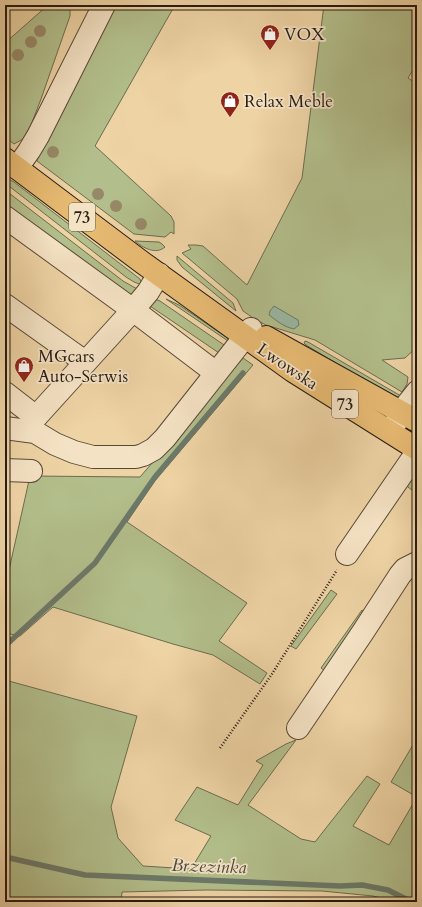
<svg xmlns="http://www.w3.org/2000/svg" width="422" height="907" viewBox="0 0 422 907" font-family="Cardo,serif">
	<style>
		.green { fill: #b2be8b; stroke: #6c6c4f }
		.water { fill: #9ab8a3; stroke: #6c7969 }
		.lines { fill: none; stroke-linecap: round; stroke-linejoin: round }
		.stream { stroke: #6c7969; stroke-width: 5.5 }
		.minor-casing { stroke: #584937; stroke-width: 24 }
		.major-casing { stroke: #261b13; stroke-width: 24 }
		.path { stroke: #261b13; stroke-width: 2.5; stroke-dasharray: 1 2; stroke-linecap: butt }
		.minor { stroke: #f4e2c4; stroke-width: 22 }
		.major { stroke: #e7ba72; stroke-width: 22 }
		.tree { fill: #978968 }
		.labels { text-anchor: middle; stroke-width: 3.5; stroke-linejoin: round; paint-order: stroke }
		.shield { fill: #f4e2c4; stroke: #645748; stroke-width: 1 }
		.shield-label { font-size: 16px; font-weight: bold; fill: #261b13 }
		.poi-label { font-size: 17px; fill: #261b13; stroke: #f4e2c4; text-anchor: start }
		.street-label { font-size: 17px; fill: #261b13; stroke: #f4e2c4 }
		.water-label { font-size: 18px; font-style: italic; fill: #494a3e; stroke: #f4e2c4 }
	</style>
	<rect width="100%" height="100%" fill="#eed3a4"/>
	<filter id="stains"><feTurbulence type="fractalNoise" baseFrequency=".005" numOctaves="4"/><feColorMatrix values="0 0 0 0 .2 0 0 0 0 .09 0 0 0 0 .02 0 0 0 .5 -.17"/></filter>
	<radialGradient id="worn" r=".72"><stop offset=".6" stop-color="#630" stop-opacity="0"/><stop offset="1" stop-color="#630" stop-opacity=".3"/></radialGradient>
	<!-- green -->
	<g class="green">
		<polygon points="48,5 70,5 70,16 41,99 31,125 23,139 14,144 5,137 5,43"/>
		<polygon points="110,5 175,5 95,146 171,216 174,222 174,234 171,232 165,237 134,234 37,161 36,154"/>
		<polygon points="324,5 417,5 417,63 408,78 417,84 417,347 405,358 382,360 408,377 407,384 402,392 315,340 266,325 256,320 243,311 237,299 182,253 191,249 188,245 196,245 203,246 247,285 302,178"/>
		<polygon points="5,177 14,182 140,279 142,285 134,282 126,277 5,183"/>
		<polygon points="5,190 123,281 139,290 132,299 5,204"/>
		<path d="M135 241 159 242 162 244 165 247C156 255 143 248 135 241Z"/>
		<polygon points="177,256 233,303 236,311 182,267 177,260"/>
		<polygon points="155,299 160,301 227,347 219,353 150,306"/>
		<polygon points="166,299 179,305 232,341 231,343"/>
		<polygon points="305,341 308,342 401,396 395,399 306,345 304,343"/>
		<polygon points="243,358 253,365 154,482 127,522 247,603 219,641 267,673 260,684 213,655 173,644 53,607 20,636 5,633 5,569 9,570 30,476 140,477"/>
		<polygon points="417,470 417,494 403,483"/>
		<polygon points="331,590 337,594 296,649 291,646"/>
		<polygon points="362,610 369,615 331,675 321,668"/>
		<polygon points="5,680 137,716 111,807 118,838 143,866 191,869 211,836 175,820 197,787 238,805 263,765 256,761 286,744 296,740 248,805 301,839 315,842 367,776 380,784 353,826 389,845 414,802 417,804 417,902 396,902 373,896 322,891 206,890 122,892 121,902 5,902"/>
		<polygon points="417,738 417,797 391,782"/>
	</g>
	<!-- water -->
	<path class="water" d="M274 306 298 320 299 325 294 329C284 327 277 321 269 315L270 311Z"/>
	<g class="lines">
		<!-- stream -->
		<g class="stream">
			<polyline points="5,646 95,563 155,477 243,373"/>
			<polyline points="5,857 85,875 340,886 362,885 388,890 412,902"/>
		</g>
		<defs>
			<g id="minor">
				<polyline points="17,168 29,151 38,136 104,5"/>
				<polyline points="5,217 133,310 216,373"/>
				<polyline points="5,305 85,362"/>
				<polyline points="5,393 36,417 133,310 148,292 159,274"/>
				<polyline points="5,428 35,432 55,444 74,452 93,457 136,457 143,455 154,449 165,438 251,329"/>
				<polyline points="392,429 405,407 417,392"/>
				<polyline points="5,470 31,471"/>
				<polyline points="347,554 417,452"/>
				<polyline points="298,728 363,632 400,575 405,569 417,563"/>
			</g>
			<g id="major">
				<polyline points="5,159 143,263 293,371 417,449"/>
				<polyline points="266,337 417,421"/>
			</g>
		</defs>
		<!-- minor casing -->
		<use href="#minor" class="minor-casing"/>
		<!-- major casing -->
		<use href="#major" class="major-casing"/>
		<!-- path -->
		<polyline class="path" points="220,748 272,674 337,570"/>
		<!-- minor -->
		<use href="#minor" class="minor"/>
		<!-- major -->
		<use href="#major" class="major"/>
	</g>
	<!-- trees -->
	<g class="tree">
		<circle cx="40" cy="31" r="6"/>
		<circle cx="31" cy="42" r="6"/>
		<circle cx="18" cy="55" r="6"/>
		<circle cx="53" cy="152" r="6"/>
		<circle cx="98" cy="194" r="6"/>
		<circle cx="116" cy="206" r="6"/>
		<circle cx="141" cy="224" r="6"/>
	</g>
	<!-- icons -->
	<defs>
		<symbol id="shop-pin" viewBox="-11 -11 22 30"><path d="M0 17L-7.5 6A9.5 9.5 0 1 1 7.5 6Z" fill="#8f2418" stroke="#f4e2c4"/><path d="M-5-2.5h2.3a2.7 3.5 0 0 1 5.4 0H5L5.5 6h-11ZM-1.5-2.5h3a1.5 2.3 0 0 0-3 0Z" fill="#fff"/></symbol>
	</defs>
	<g fill-rule="evenodd">
		<use href="#shop-pin" x="259" y="23" width="22" height="30"/>
		<use href="#shop-pin" x="219" y="90" width="22" height="30"/>
		<use href="#shop-pin" x="13" y="355" width="22" height="30"/>
	</g>
	<g class="labels">
		<!-- shield labels -->
		<g class="shield">
			<rect x="69" y="203" width="26" height="28" rx="3"/>
			<rect x="332" y="390" width="26" height="28" rx="3"/>
		</g>
		<g class="shield-label">
			<text x="82" y="223">73</text>
			<text x="345" y="410">73</text>
		</g>
		<!-- poi labels -->
		<g class="poi-label">
			<text x="284" y="40">VOX</text>
			<text x="244" y="107">Relax Meble</text>
			<text x="38" y="362">MGcars<tspan x="38" dy="20">Auto-Serwis</tspan></text>
		</g>
		<!-- street labels -->
		<g class="street-label">
			<text transform="translate(288 366) rotate(34)" y="6">Lwowska</text>
		</g>
		<!-- water labels -->
		<g class="water-label">
			<text transform="translate(209 866) rotate(2)" y="6">Brzezinka</text>
		</g>
	</g>
	<!-- margin -->
	<rect width="422" height="907" fill="none" stroke="#eed3a4" stroke-width="20"/>
	<rect x="6" y="6" width="410" height="895" fill="none" stroke="#261b13" stroke-width="2"/>
	<rect x="10" y="10" width="402" height="887" fill="none" stroke="#261b13"/>
	<rect width="100%" height="100%" filter="url(#stains)"/>
	<rect width="100%" height="100%" fill="url(#worn)"/>
</svg>
